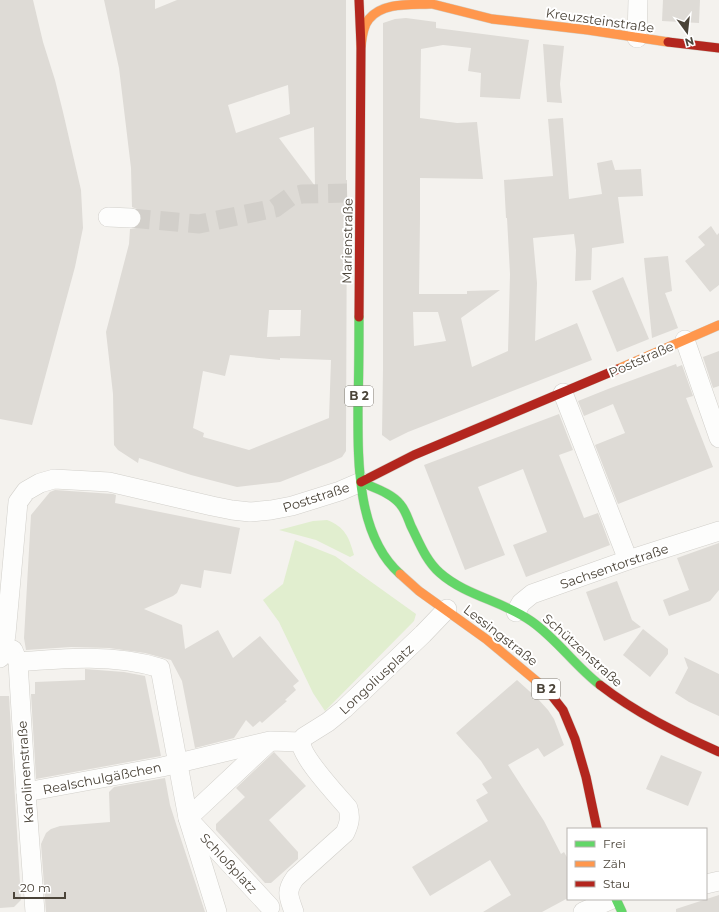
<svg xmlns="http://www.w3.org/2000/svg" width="719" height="912" viewBox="0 0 719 912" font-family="Montserrat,sans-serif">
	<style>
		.green { fill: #e1eecf }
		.building { fill: #dedbd6; fill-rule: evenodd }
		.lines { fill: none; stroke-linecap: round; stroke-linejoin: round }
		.street-tunnel { stroke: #d2cfca; stroke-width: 19; stroke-dasharray: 19 10; stroke-linecap: butt }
		.street-casing { stroke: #d2d0cb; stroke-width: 20 }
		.fast-casing { stroke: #d3cfc5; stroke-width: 10 }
		.slow-casing { stroke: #d3cfc5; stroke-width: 10 }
		.jam-casing { stroke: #d3cfc5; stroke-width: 10 }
		.street { stroke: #fdfdfc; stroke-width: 19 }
		.fast { stroke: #63d668; stroke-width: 9 }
		.slow { stroke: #ff974d; stroke-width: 9 }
		.jam { stroke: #b3261e; stroke-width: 9 }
		.labels { text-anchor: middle; stroke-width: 4; stroke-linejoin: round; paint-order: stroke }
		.shield { fill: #fff; stroke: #817c74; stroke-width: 1 }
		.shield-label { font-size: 12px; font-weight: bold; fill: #4b4439 }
		.street-label { font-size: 13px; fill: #4b4439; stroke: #fff }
	</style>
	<rect width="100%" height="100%" fill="#f4f2ee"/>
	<!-- green -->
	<g class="green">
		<path d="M327 520C345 527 349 537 354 555L350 557 316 540 279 530 313 521Z"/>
		<polygon points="295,540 335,556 416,614 414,621 325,711 313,693 279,622 263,600 283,584"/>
	</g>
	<!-- building -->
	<g class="building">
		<polygon points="0,0 33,0 43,42 55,80 63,112 81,190 83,228 75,267 32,425 0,419"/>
		<path d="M104 0H155V9L177 0H346V180H347L346 451 342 457 331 462 280 482 237 487 191 475 139 458 138 463 118 450 114 445 113 394 106 332 129 244 130 229 136 228 140 224 142 218 141 213 137 209 132 207 131 168 119 68ZM288 85 290 114 236 133 228 105ZM314 127 315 186 279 138ZM269 310H301L300 336 267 337ZM230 355 280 360V358L331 360 329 418 249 450 203 437 204 433 193 428 203 371 225 376Z"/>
		<polygon points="663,0 700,0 699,23 662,21"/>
		<path d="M406 18 436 22V28L529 40 520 99 480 97 481 73 468 71 471 48 443 45 421 49 420 118 457 123 477 122 483 179 420 178V218L419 294H467V291L500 290 461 318 472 367 508 351 510 274 507 218H506L504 180 553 176 548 119 563 118 569 199 602 194 597 163 612 160 615 170 641 169 643 196 618 197 624 243 592 248 591 280 575 281 576 250 574 234 533 238 537 283 535 341 577 323 592 360 408 432 390 441 382 435 383 369V23L395 19ZM413 312H438L446 341 414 346Z"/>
		<polygon points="543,44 564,46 560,84 562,103 547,102"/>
		<polygon points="711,226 717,235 719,233 719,285 710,292 685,261 705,245 698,237"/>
		<polygon points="668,256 672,291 665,293 678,328 652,338 644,258"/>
		<polygon points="623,277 649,339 617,352 592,291"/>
		<polygon points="719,351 719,386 713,388 703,357"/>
		<polygon points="676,364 677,367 682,365 693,396 686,398 713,467 618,504 595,445 625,433 613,404 584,416 578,401 608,389"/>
		<polygon points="559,414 573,450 559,455 584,518 598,513 610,545 526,577 513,545 547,532 523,469 478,487 505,555 465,570 424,465"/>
		<polygon points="55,490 113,494 116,495 115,503 240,528 231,574 204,570 201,588 181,584 177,593 173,596 144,609 182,625 185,649 218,630 233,658 260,636 299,681 293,686 296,690 285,700 287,701 262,723 260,721 253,727 246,720 234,738 195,748 182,681 171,660 145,653 109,648 71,647 26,650 24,638 31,515 50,492"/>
		<polygon points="719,543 719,590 710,601 669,616 663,600 689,590 677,558"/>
		<polygon points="617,581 632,620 641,627 604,641 586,592"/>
		<polygon points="643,629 668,649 668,654 650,677 623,655"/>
		<polygon points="684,657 719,674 719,716 689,702 675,693 688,668"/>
		<polygon points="85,669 124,672 145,676 161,756 36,779 31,694 35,694 35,682 85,680"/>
		<polygon points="517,680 538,699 548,710 554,719 564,745 544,757 538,748 508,765 544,821 561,854 564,852 568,859 568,898 542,912 483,912 511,895 490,860 430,896 412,867 488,821 476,800 488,793 482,784 492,778 481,761 456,733"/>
		<polygon points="0,696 9,696 21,900 14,907 0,908"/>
		<polygon points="274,752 306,786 269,820 298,852 298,859 271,883 265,883 216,830 216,824 245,797 236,788"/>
		<polygon points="661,755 702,772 688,806 646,789"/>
		<polygon points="165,778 170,805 177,827 205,912 46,912 41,844 46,833 51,829 60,826 110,822 109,792 114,787"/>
		<polygon points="719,895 719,912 676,912 676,909"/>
	</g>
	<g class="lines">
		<!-- street-tunnel -->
		<polyline class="street-tunnel" points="131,218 199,224 275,208 290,197 302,194 348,193"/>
		<defs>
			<g id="street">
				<polyline points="637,38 638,0"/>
				<polyline points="108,217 131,218"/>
				<polyline points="685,340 719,438"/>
				<polyline points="563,393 628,560"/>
				<polyline points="516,612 521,603 532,594 628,560 719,531"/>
				<polyline points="13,650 18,662 26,792 35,912"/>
				<polyline points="0,658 4,647 6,634 18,502 26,491 40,483 54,479 109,482 212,506 232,510 250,512 271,510 292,506 340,491 361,482"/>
				<path d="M18 662C65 658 115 654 160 668L188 818 217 912"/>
				<polyline points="301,742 304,737 328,722 344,709 423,634 447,609"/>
				<polyline points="26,792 162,767 270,741 301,742"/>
				<polyline points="188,818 269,742"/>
				<polyline points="192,823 270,907"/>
				<polyline points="706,884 719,881"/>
				<path d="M294 912C289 897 285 892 295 878L345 833C349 824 351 818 348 808 337 795 301 757 301 742"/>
				<polyline points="583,912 612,899"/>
			</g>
			<g id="fast">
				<path d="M359 317C359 345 359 373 358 400 358 455 355 534 400 574"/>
				<path d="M361 482C374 488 391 493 400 504 406 511 408 519 411 526 419 542 426 561 440 573 466 596 503 601 531 621 557 639 575 666 600 685"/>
				<polyline points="616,899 622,912"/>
			</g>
			<g id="slow">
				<polyline points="416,0 492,19 588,30 668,42"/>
				<path d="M361 46C362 37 363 26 369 19 383 2 411 5 430 4"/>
				<polyline points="618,369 719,325"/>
				<polyline points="400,574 419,591 486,639 540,684"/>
			</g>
			<g id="jam">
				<polyline points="668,42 719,48"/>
				<polyline points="359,317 361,46 359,0"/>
				<polyline points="361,482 414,455 618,369"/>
				<polyline points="540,684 552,696 563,710 575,739 586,777 597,829"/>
				<path d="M600 685C636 713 677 733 719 752"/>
			</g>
		</defs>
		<!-- street casing -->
		<use href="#street" class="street-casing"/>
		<!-- fast casing -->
		<use href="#fast" class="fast-casing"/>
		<!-- slow casing -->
		<use href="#slow" class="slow-casing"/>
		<!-- jam casing -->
		<use href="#jam" class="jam-casing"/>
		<!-- street -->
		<use href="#street" class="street"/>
		<!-- fast -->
		<use href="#fast" class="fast"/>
		<!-- slow -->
		<use href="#slow" class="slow"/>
		<!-- jam -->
		<use href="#jam" class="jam"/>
	</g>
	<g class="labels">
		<!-- shield labels -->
		<g class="shield">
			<rect x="345" y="386" width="28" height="20" rx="3"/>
			<rect x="532" y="679" width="28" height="20" rx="3"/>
		</g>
		<g class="shield-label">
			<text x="359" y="400">B 2</text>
			<text x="546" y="693">B 2</text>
		</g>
		<!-- street labels -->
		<g class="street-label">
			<text transform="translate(600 20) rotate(8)" y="5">Kreuzsteinstraße</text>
			<text transform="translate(347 241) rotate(-89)" y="5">Marienstraße</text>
			<text transform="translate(641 359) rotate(-24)" y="5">Poststraße</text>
			<text transform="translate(316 497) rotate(-18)" y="5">Poststraße</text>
			<text transform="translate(614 566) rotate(-19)" y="5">Sachsentorstraße</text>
			<text transform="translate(501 635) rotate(38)" y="5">Lessingstraße</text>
			<text transform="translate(583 650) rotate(42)" y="5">Schützenstraße</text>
			<text transform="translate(376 679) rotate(-43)" y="5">Longoliusplatz</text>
			<text transform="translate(25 772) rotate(-94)" y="5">Karolinenstraße</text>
			<text transform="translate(102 778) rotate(-11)" y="5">Realschulgäßchen</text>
			<text transform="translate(229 863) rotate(47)" y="5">Schloßplatz</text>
		</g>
	</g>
	<!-- legend -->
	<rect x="567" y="828" width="140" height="72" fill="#ffffff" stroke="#b7b4b0"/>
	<rect x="575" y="841" width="20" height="6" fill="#63d668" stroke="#b7b4b0"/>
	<text x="603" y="848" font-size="12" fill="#4b4439">Frei</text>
	<rect x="575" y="861" width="20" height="6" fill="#ff974d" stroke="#b7b4b0"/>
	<text x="603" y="868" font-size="12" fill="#4b4439">Zäh</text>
	<rect x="575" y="881" width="20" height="6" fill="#b3261e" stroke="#b7b4b0"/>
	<text x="603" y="888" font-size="12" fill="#4b4439">Stau</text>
	<!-- north arrow -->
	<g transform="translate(687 32) rotate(165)" stroke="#ffffff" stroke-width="3" paint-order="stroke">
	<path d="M0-3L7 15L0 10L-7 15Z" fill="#4b4439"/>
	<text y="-6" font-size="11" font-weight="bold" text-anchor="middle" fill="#4b4439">N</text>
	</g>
	<!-- scale -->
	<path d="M14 892v6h51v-6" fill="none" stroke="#4b4439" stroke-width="2"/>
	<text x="20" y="892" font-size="12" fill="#4b4439" stroke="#ffffff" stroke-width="3" paint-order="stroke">20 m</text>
</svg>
